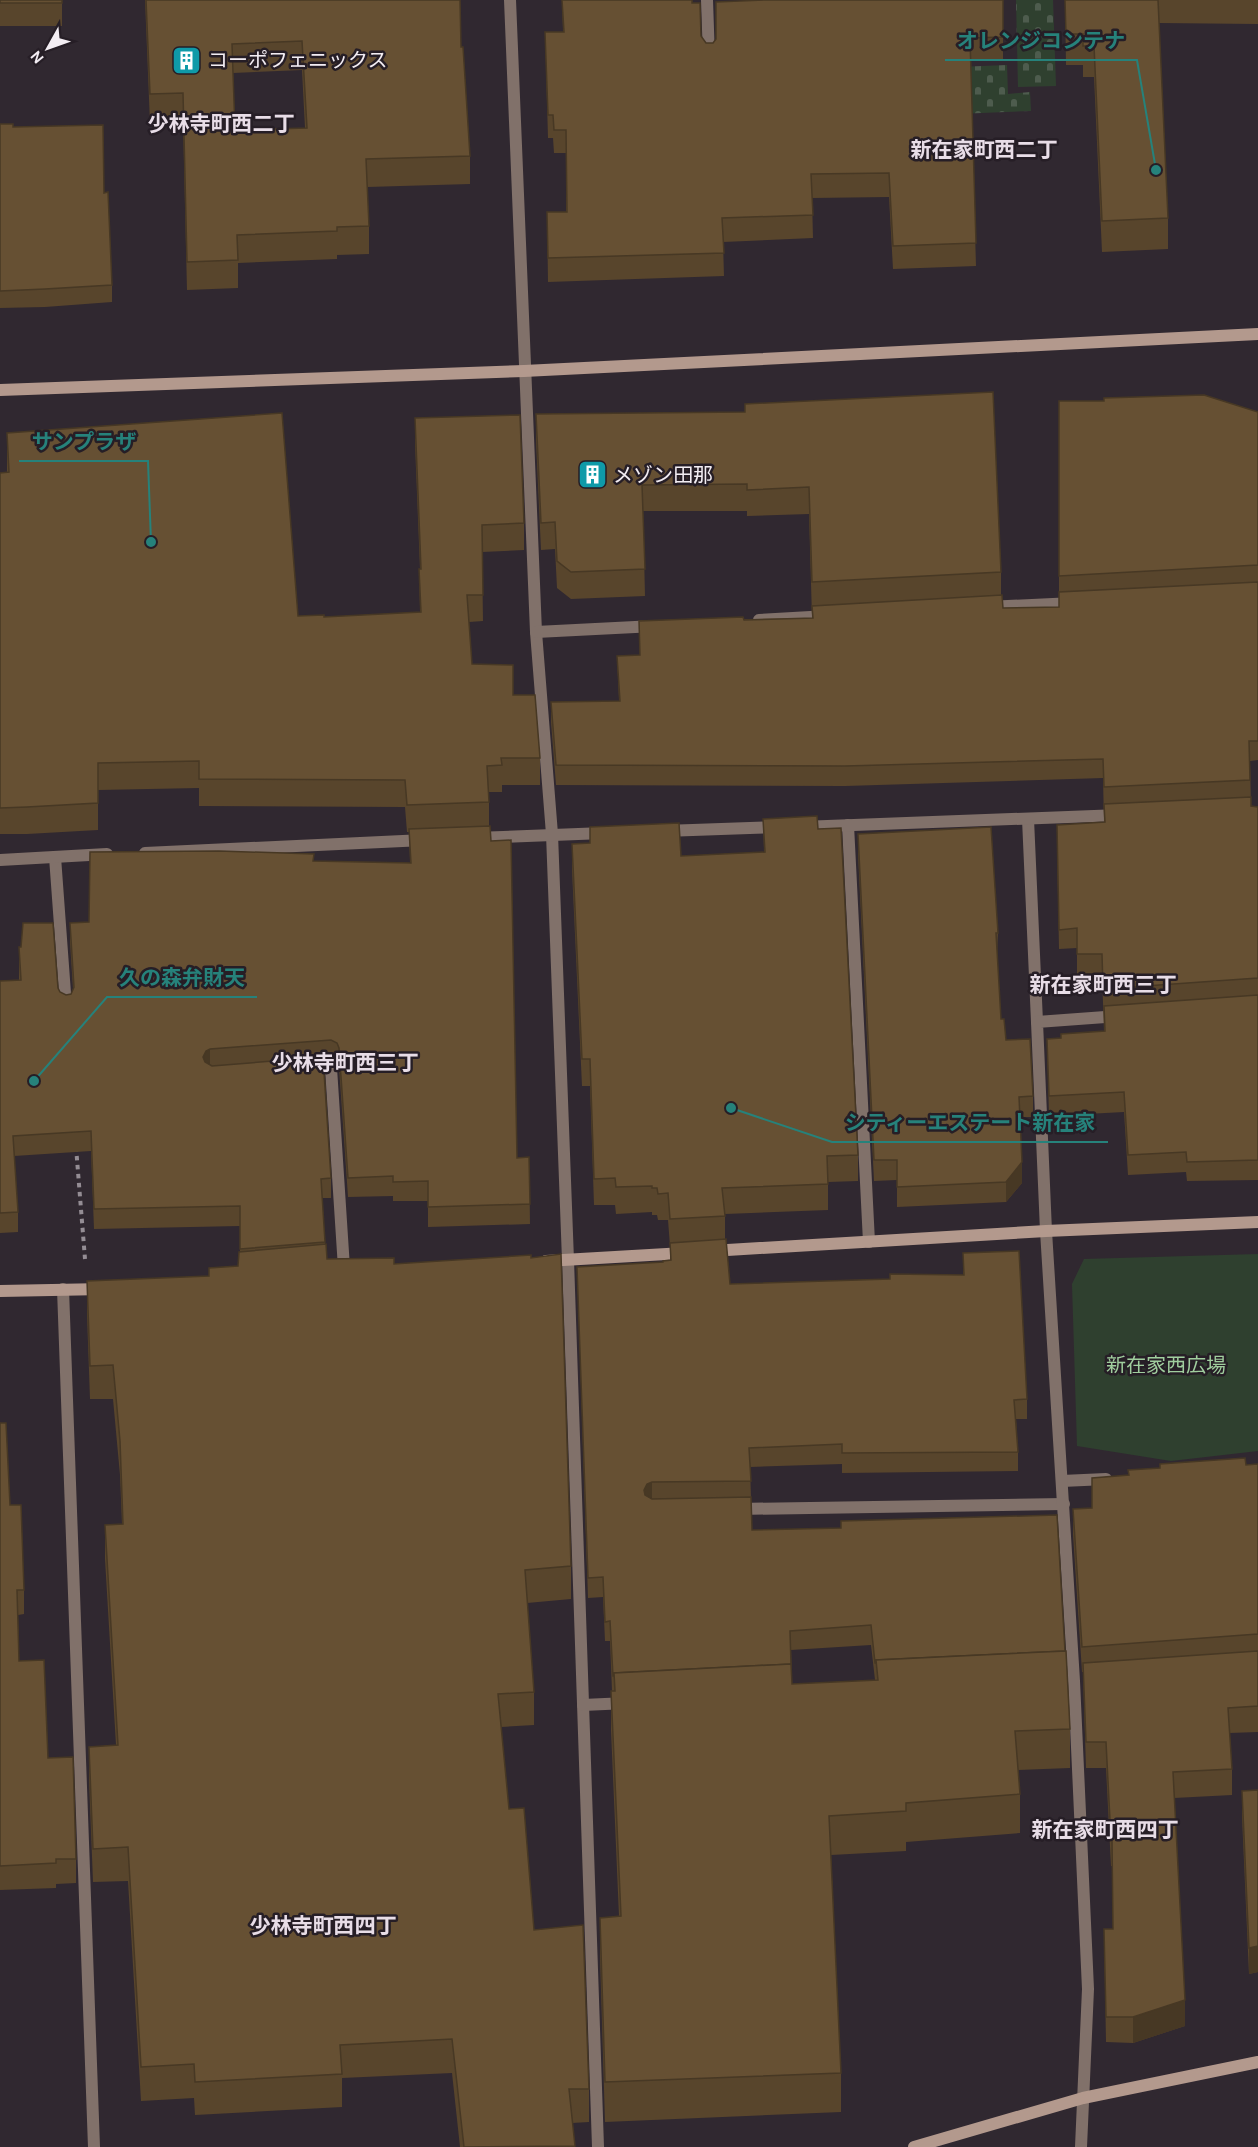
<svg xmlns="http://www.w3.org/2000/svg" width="1258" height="2147" viewBox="0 0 1258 2147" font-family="Karla,'Noto Sans JP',sans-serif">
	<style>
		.green { fill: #2f402f }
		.cemetery { fill: url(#cemetery-stones) }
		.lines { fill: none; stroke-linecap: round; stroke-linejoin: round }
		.path { stroke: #948d94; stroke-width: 4; stroke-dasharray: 4.5 4.5; stroke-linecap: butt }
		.lane { stroke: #81716a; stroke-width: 12 }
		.street { stroke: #81716a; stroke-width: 12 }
		.secondary { stroke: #b3998d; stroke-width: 12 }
		.wall { fill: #58452c; fill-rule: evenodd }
		.shaded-wall { fill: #473824 }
		.building { fill: #665033; stroke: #473824; stroke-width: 1.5; fill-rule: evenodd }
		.labels { text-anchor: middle; stroke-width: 5; stroke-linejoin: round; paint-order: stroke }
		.poi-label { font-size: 20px; fill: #f3edf3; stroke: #261e26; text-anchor: start }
		.park-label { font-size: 20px; fill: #a0ce9e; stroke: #261e26 }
		.neighbourhood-label { font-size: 21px; font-weight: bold; fill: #e8dde7; stroke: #261e26 }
		.leader { fill: none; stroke: #26827b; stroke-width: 2 }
		.callout-dot { fill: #26827b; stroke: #261e26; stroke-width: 2 }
		.callout-label { font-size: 21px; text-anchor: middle; font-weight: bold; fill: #26827b; stroke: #261e26; stroke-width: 5; stroke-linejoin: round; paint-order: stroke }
	</style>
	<defs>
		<pattern id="cemetery-stones" width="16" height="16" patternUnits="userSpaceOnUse" patternTransform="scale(1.5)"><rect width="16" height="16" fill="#2f402f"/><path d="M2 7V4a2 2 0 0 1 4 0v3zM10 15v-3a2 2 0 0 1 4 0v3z" fill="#4e5c4e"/></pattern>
	</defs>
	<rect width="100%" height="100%" fill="#302830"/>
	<!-- green -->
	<polygon class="green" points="1258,1254 1258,1451 1171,1461 1077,1446 1072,1284 1084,1259"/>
	<!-- cemetery -->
	<g class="cemetery">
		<polygon points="1016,0 1053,0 1056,86 1018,87"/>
		<polygon points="1007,65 1008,94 1030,92 1031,111 860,118 933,68"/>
	</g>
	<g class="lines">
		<!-- path -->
		<polyline class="path" points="76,1147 85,1259"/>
		<!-- lane -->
		<g class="lane">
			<polyline points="707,0 709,58"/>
			<polyline points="738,1509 1064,1504"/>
		</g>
		<!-- street -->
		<g class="street">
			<polyline points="510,0 536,632 552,834 568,1260 598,2147"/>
			<polyline points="987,607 1074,603"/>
			<polyline points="759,620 828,616"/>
			<polyline points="536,632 655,626"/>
			<polyline points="1028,819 1037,1022"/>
			<polyline points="848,825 869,1242"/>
			<polyline points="801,827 1120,815"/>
			<polyline points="664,831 778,827"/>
			<polyline points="475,838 604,833"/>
			<polyline points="145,853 424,840"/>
			<polyline points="55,857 66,1007"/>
			<polyline points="0,860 107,854"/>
			<polyline points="308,1070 331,1068 344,1268"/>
			<polyline points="63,1289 94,2147"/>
			<polyline points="1062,1481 1106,1479"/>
			<polyline points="583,1705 627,1703"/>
			<polyline points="1081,2147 1088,1989 1074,1681 1046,1231 1037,1022 1119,1016"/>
		</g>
		<!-- secondary -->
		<g class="secondary">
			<polyline points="0,390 524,371 1258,334"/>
			<polyline points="711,1251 1046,1231 1258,1222"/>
			<polyline points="546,1261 684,1253"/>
			<polyline points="0,1291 104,1289"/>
			<polyline points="914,2147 1083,2098 1258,2062"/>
		</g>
	</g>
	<!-- wall -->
	<g class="wall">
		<rect x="0" y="0" width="62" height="26"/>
		<path d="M145 0H460L461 47 470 156V184L367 187 369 226V254L337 255V259L238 263V288L187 290 183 121 150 123ZM302 70 305 128 235 130 233 73Z"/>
		<polygon points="562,0 692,0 701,36 706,43 713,43 1003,0 1003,60 970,61 976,266 893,269 889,197 812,198 813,238 723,242 724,276 548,282 547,212 566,212 566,153 554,153 553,138 548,138 545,32 563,32"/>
		<polygon points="1065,0 1258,0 1258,24 1159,23 1168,218 1168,249 1102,252 1094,77 1083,77 1083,65 1066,65"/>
		<polygon points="0,124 13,127 104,193 112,285 112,302 45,307 0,308"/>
		<polygon points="1059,401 1258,412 1258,760 1250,761 1251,806 1258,807 1258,1180 1187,1181 1186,1172 1128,1175 1124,1112 1049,1116 1047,1039 1061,1038 1104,1031 1102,974 1077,974 1077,948 1059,949 1057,844 1104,822 1103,778 845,786 556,785 551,722 551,702 619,701 617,656 640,655 639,621 812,618 809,514 747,516 747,511 643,511 645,596 571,599 557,588 555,549 541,550 536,441 536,414 745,412 1001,572 1001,595 1003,608 1059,607"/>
		<polygon points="415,418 524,523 524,550 482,552 483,621 469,622 472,664 513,695 540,758 540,785 502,785 502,792 489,792 489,826 517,1158 529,1157 530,1224 428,1227 428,1201 393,1201 393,1196 348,1197 339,1067 337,1063 331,1060 324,1060 331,1178 331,1198 322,1198 325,1244 327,1259 394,1264 571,1566 571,1599 527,1603 534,1692 534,1725 501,1727 509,1809 534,1930 589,2089 589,2122 572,2123 575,2147 460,2147 452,2073 342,2078 342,2107 195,2115 194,2098 141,2101 128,1881 93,1882 89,1780 89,1747 116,1745 105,1559 105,1525 122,1524 120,1475 113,1399 90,1399 87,1315 87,1281 209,1276 209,1268 238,1266 240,1252 240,1226 94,1229 91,1151 14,1156 18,1212 18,1232 0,1233 0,981 19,980 19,947 58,988 60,992 66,995 71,994 73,989 70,942 70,923 89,922 314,861 410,863 409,832 407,832 405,807 199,806 199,788 98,790 98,830 27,834 0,834 0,473 7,472 7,433 298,616 324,617 420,612 419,569 420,569 415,444"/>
		<path d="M763 819 818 829 858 1155V1181L828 1182V1210L725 1214V1239L730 1284 890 1279 963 1275V1253L1027 1399V1419H1016L1018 1452V1471L842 1473V1464L750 1467 752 1530 1070 1729V1768L1018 1770 1020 1794V1833L906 1842V1851L831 1855 841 2073V2112L605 2122 600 1957V1918L619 1916 611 1730V1691H612L610 1641H605L603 1597 588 1598 577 1267 663 1262 670 1260V1246L668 1220H658L657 1215H652V1212L616 1214 615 1205H594L590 1086H582L572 870V844L590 843V827L681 856 764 852ZM871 1645 875 1680 792 1684 791 1650Z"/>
		<polygon points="858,834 998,933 997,953 1001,1019 1006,1040 1033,1096 1033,1117 1020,1117 1022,1183 1006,1202 897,1207 897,1180 874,1181 858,854"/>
		<polygon points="0,1423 10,1505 24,1590 24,1614 18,1615 19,1661 48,1758 76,1859 76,1883 56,1884 56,1888 0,1890"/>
		<polygon points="1258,1464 1258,1732 1229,1733 1232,1769 1232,1795 1174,1798 1185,2026 1133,2043 1106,2042 1104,1929 1113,1929 1112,1866 1111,1866 1106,1768 1086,1768 1083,1672 1082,1672 1073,1534 1073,1509 1092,1508 1246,1465"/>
		<polygon points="1258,1790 1258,1972 1249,1974 1242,1817 1242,1791"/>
	</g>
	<!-- shaded-wall -->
	<g class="shaded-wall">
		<polygon points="210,1049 210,1069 206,1071 203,1057 206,1051"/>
		<polygon points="1022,1162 1022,1183 1006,1202 1006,1182"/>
		<polygon points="652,1482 652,1502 647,1503 644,1490 647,1484"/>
		<polygon points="1258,1946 1258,1972 1249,1974 1249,1948"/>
		<polygon points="1185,2000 1185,2026 1133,2043 1133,2017"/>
	</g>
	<!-- building -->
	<g class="building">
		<rect x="0" y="0" width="62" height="3"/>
		<path d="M146 0H460L461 47H463L470 156 366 159 369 226 337 227V231L237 235 238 260 187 262 183 93 150 94ZM302 41 307 128 235 130 232 44Z"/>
		<polygon points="562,0 692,0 692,3 700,3 701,36 706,43 713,43 716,39 716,2 765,0 1003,0 1003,37 970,38 976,243 893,246 889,173 811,174 813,215 722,218 724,253 548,258 547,212 567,212 566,130 554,130 553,115 548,115 545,32 564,32"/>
		<polygon points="1065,0 1158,0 1168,218 1102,221 1094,46 1083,46 1083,34 1066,34"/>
		<polygon points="0,124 13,124 13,127 103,125 104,193 108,192 112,285 45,289 0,291"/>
		<polygon points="993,392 1001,572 812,582 809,487 747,490 747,484 642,485 645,569 571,572 557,561 555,522 541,523 536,414 745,412 745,404"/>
		<polygon points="1204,395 1258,412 1258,565 1059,576 1059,401 1104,401 1104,398"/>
		<polygon points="282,413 298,616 324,615 324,617 421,612 419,569 421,569 415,418 520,415 524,523 482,525 483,595 467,595 472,664 513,665 513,695 535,695 540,758 501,758 502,765 487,766 489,802 407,805 405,780 199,779 199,761 98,763 98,803 27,807 0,808 0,473 9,472 7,433"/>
		<polygon points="1258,582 1258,741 1249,741 1250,780 1104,787 1103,759 845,766 556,765 551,702 620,701 617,656 640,655 639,621 743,617 744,620 813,618 812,606 1002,595 1003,608 1059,607 1059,592"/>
		<polygon points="1251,797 1251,806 1258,807 1258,978 1103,989 1102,954 1077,954 1077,928 1059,930 1057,825 1105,822 1104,804"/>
		<polygon points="817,816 818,829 841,828 858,1155 827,1156 828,1184 722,1188 725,1216 670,1219 668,1193 658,1194 657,1188 652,1188 652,1186 616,1187 615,1178 594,1179 590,1059 582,1059 572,844 590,843 590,827 679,823 681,856 765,852 763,819"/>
		<polygon points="490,826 491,841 511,840 517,1158 529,1157 530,1204 428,1207 428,1181 393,1182 393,1176 348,1178 339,1048 337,1043 331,1040 210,1049 206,1051 203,1057 205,1062 212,1066 323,1057 331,1178 321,1179 325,1242 240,1249 240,1206 94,1209 91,1131 13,1136 18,1212 0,1213 0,981 21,980 19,947 21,947 23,923 53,923 58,988 60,992 66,995 71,994 74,987 70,923 89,922 90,852 219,851 314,854 313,861 411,863 409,829"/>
		<polygon points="991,827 998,933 996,933 1001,1019 1004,1019 1006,1040 1030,1039 1033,1096 1019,1097 1022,1162 1006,1182 897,1187 897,1160 874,1160 858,834"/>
		<polygon points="1258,995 1258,1160 1187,1162 1186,1152 1128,1155 1124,1092 1049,1096 1047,1039 1061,1038 1061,1034 1105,1031 1104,1006"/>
		<polygon points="726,1239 730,1284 890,1279 890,1274 964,1275 963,1253 1019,1251 1027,1399 1014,1400 1018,1452 842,1453 842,1444 749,1448 751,1481 652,1482 647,1484 644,1490 645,1495 652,1499 751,1497 752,1530 841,1528 841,1521 1057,1515 1065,1651 876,1660 877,1663 875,1663 871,1625 790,1631 791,1664 614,1673 614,1676 613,1676 610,1621 605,1622 603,1577 588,1578 577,1267 663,1262 663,1261 671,1260 670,1243"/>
		<polygon points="326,1244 327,1259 394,1258 394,1264 531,1255 531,1258 561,1254 571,1566 525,1570 534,1692 498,1694 509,1809 524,1808 534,1930 583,1925 589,2089 569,2089 575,2146 464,2147 452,2039 340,2045 342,2074 195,2082 194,2064 141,2067 128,1847 93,1849 89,1747 118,1745 105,1525 123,1524 120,1441 113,1365 90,1366 87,1281 209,1276 209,1268 238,1266 239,1252"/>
		<polygon points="0,1423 6,1423 10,1505 21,1505 24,1590 17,1590 19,1661 44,1660 48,1758 73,1757 76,1859 56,1859 56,1863 0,1866"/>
		<polygon points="1245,1458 1246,1465 1258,1464 1258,1634 1082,1647 1073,1509 1092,1508 1092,1478 1129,1475 1128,1470 1160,1468 1160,1464"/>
		<polygon points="1066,1651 1070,1729 1015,1731 1020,1794 906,1803 906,1811 829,1816 841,2073 605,2082 600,1918 621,1916 611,1691 615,1691 614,1673 791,1664 792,1684 878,1680 876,1660"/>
		<polygon points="1258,1651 1258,1706 1228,1708 1232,1769 1173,1772 1185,2000 1133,2017 1106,2017 1104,1929 1113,1929 1112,1840 1111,1840 1106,1742 1086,1742 1083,1663"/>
		<polygon points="1258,1790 1258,1946 1249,1948 1242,1791"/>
	</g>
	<!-- icons -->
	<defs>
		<symbol id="building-square" viewBox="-11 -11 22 22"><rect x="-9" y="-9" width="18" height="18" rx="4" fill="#0f9aa8" stroke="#261e26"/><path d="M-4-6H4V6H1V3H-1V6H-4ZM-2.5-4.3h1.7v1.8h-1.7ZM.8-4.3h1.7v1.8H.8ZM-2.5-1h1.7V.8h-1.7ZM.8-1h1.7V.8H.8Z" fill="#fff"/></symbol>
	</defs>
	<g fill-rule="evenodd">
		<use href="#building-square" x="170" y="44" width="33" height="33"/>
		<use href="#building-square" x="576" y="458" width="33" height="33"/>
	</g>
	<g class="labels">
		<!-- poi labels -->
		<g class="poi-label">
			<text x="208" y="67">コーポフェニックス</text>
			<text x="613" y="482">メゾン田那</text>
		</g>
		<!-- park labels -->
		<g class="park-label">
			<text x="1166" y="1372">新在家西広場</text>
		</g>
		<!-- neighbourhood labels -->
		<g class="neighbourhood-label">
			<text x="221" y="131">少林寺町西二丁</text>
			<text x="984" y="157">新在家町西二丁</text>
			<text x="1103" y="992">新在家町西三丁</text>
			<text x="345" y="1070">少林寺町西三丁</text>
			<text x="1105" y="1837">新在家町西四丁</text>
			<text x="323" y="1933">少林寺町西四丁</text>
		</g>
	</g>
	<!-- callouts -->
	<path class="leader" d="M1156 170L1137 60H945M151 542L148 461H19M34 1081L107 997H257M731 1108L832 1142H1108"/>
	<g class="callout-dot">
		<circle cx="1156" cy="170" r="6"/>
		<circle cx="151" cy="542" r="6"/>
		<circle cx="34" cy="1081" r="6"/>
		<circle cx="731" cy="1108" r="6"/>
	</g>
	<g class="callout-label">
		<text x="1041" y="48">オレンジコンテナ</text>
		<text x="84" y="449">サンプラザ</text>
		<text x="182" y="985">久の森弁財天</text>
		<text x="970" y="1130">シティーエステート新在家</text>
	</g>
	<!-- north arrow -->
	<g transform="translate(48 48) rotate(230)" stroke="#261e26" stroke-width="4.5" paint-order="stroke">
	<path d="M0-4.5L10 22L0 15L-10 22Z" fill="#f3edf3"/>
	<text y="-9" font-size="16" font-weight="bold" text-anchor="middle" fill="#f3edf3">N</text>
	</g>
</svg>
